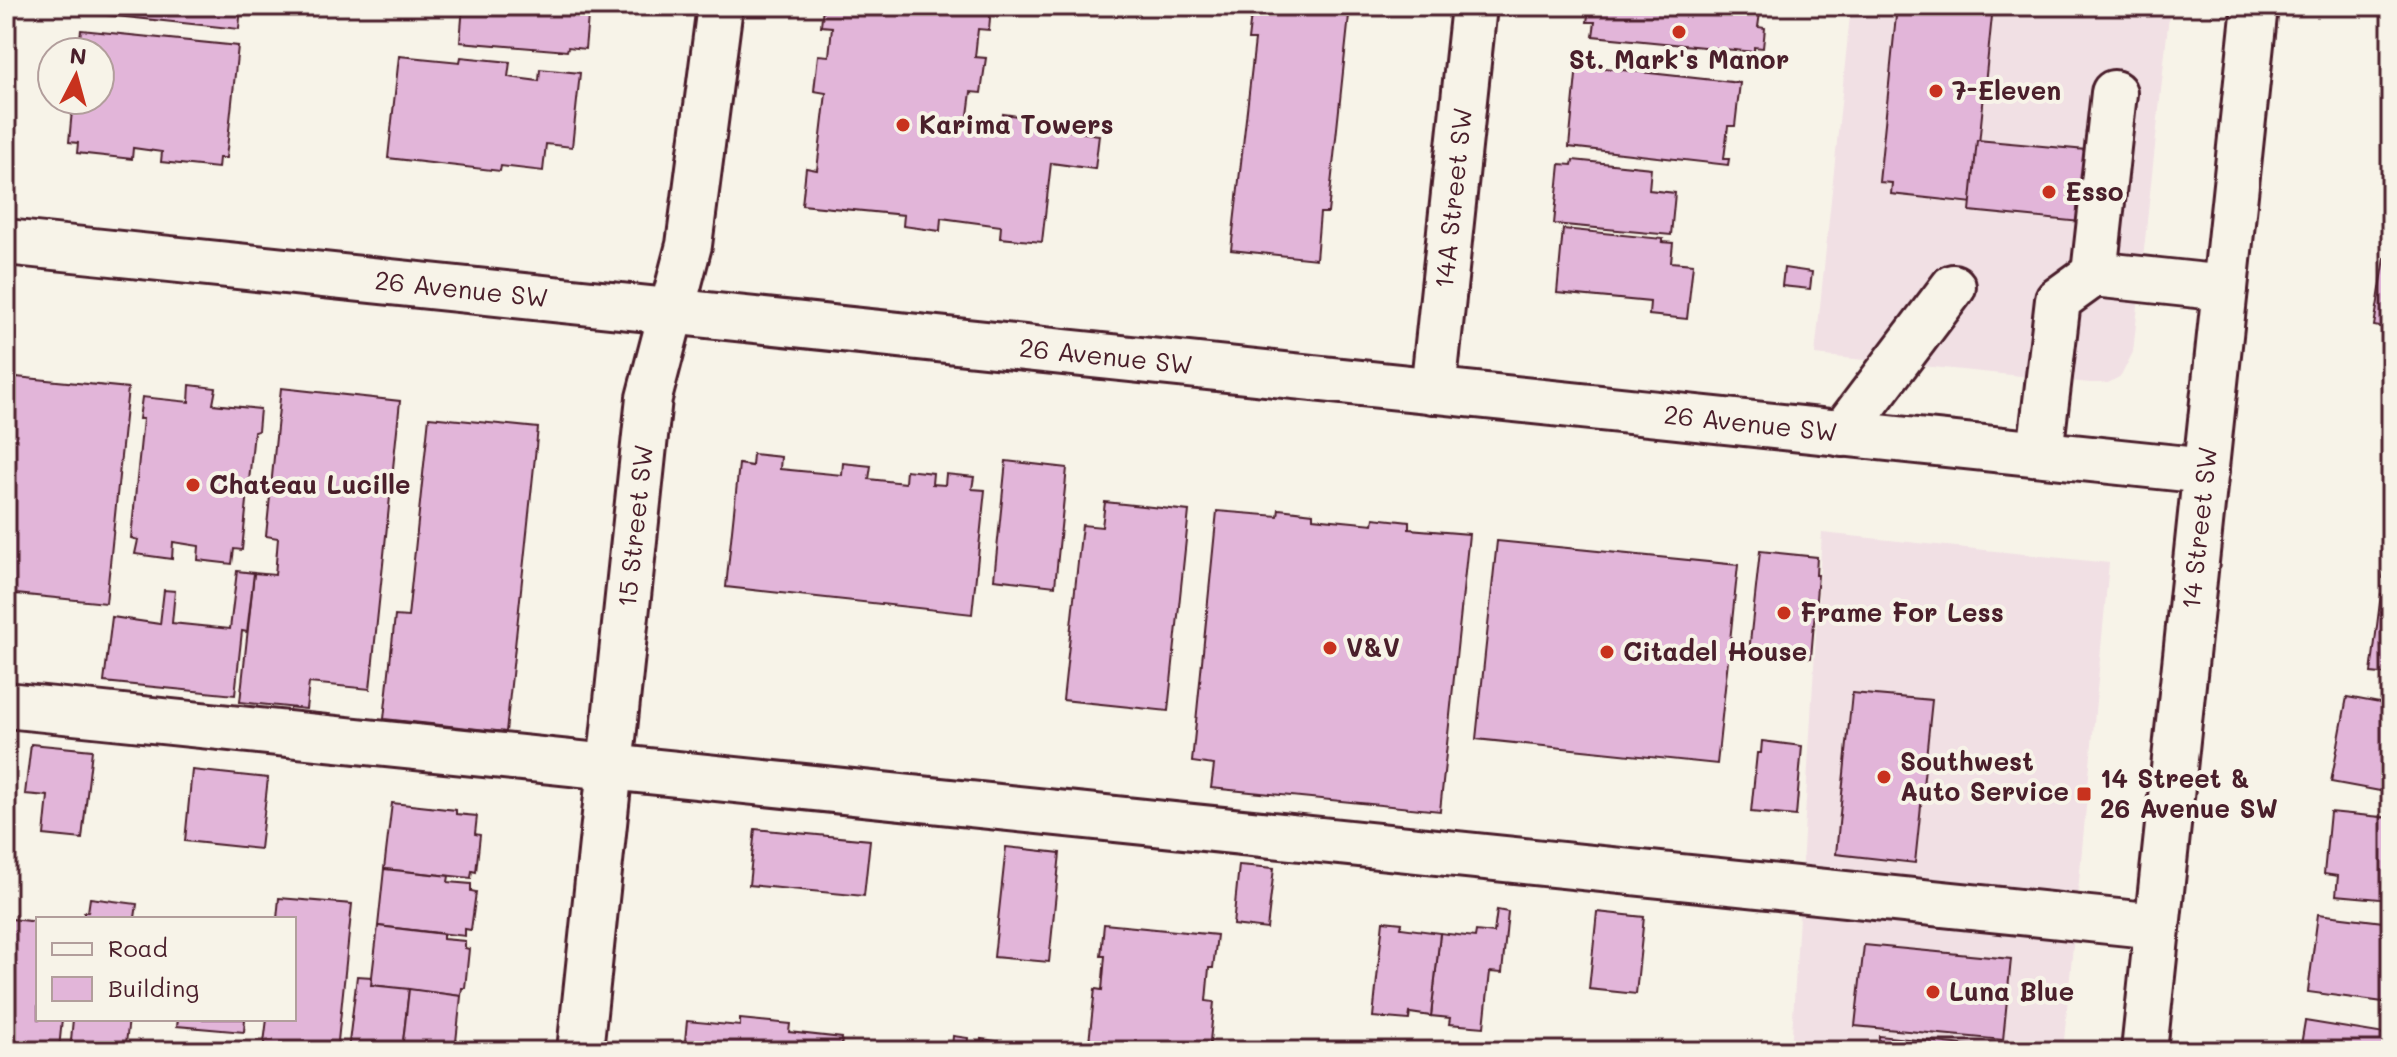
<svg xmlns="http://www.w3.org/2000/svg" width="2397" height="1057" viewBox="0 0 2397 1057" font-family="Mali,sans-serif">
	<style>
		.built { fill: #f1e0e4 }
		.building { fill: #e2b5d9; stroke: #4a1f2b; stroke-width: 2 }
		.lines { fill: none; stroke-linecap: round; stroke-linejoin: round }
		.minor-casing { stroke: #4a1f2b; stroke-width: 50 }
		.major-casing { stroke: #4a1f2b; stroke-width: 50 }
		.minor { stroke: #f7f3e8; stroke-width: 44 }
		.major { stroke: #f7f3e8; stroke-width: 44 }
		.poi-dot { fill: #c8321e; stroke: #f7f3e8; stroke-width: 3 }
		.labels { text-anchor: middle; stroke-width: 8; stroke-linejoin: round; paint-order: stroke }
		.poi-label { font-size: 26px; font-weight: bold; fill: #4a1f2b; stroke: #f7f3e8; text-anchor: start }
		.street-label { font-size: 26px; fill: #4a1f2b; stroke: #f7f3e8 }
	</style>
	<rect width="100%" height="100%" fill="#f7f3e8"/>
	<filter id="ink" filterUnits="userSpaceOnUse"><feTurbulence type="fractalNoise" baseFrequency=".0125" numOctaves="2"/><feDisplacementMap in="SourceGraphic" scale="16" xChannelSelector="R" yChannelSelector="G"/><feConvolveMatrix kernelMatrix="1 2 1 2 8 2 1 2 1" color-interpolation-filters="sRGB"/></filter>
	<g filter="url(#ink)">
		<!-- built -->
		<g class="built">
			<polygon points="1851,6 2170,6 2133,352 2121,376 2108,383 2090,383 1815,355"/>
			<polygon points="1822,533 2109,563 2063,1051 1791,1051"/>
		</g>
		<!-- building -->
		<g class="building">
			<polygon points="70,6 241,6 239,29 69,11"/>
			<polygon points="463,6 589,6 585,49 568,47 567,51 460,42"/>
			<polygon points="823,6 991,6 989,30 978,29 975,57 986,58 981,93 971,92 967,123 1002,126 1003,114 1056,121 1055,129 1099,135 1095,169 1051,163 1042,242 1000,238 1001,226 941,218 940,231 903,226 904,215 802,205 806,168 817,170 826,93 814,91 818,55 829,56 832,27 821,26"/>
			<polygon points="1252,6 1350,6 1328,213 1320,213 1316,259 1231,250 1255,40 1248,40"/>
			<polygon points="1596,6 1761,6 1758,27 1765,28 1763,48 1754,47 1754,52 1593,36 1595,22 1587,22 1589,8 1596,8"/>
			<polygon points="1897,6 1993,6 1973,203 1891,194 1892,183 1879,182"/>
			<polygon points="81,30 238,46 226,158 219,158 218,168 161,162 162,152 133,148 132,159 77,153 78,143 69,142 73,100 100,100 100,52 78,52"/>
			<polygon points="399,56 460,62 461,57 510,62 508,77 539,81 540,69 580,73 572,147 546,144 543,171 501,166 500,171 388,158"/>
			<polygon points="1577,65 1740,83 1735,126 1728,126 1724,159 1729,159 1728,165 1569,147"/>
			<polygon points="1977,140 2097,151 2091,223 1970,211"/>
			<polygon points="1573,160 1651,168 1649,190 1675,193 1671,235 1554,224 1560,164 1572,165"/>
			<polygon points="1563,229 1663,239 1662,242 1673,243 1671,262 1693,264 1687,319 1649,315 1650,302 1557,293"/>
			<polygon points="2385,258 2391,258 2391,329 2374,326"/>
			<polygon points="1784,268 1812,272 1810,289 1782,286"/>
			<polygon points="6,376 128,388 106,603 6,593"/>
			<polygon points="190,385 216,388 213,404 260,409 258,431 254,432 242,550 234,549 232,564 198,560 199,546 173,542 172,559 135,554 138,540 131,538 143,419 139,419 142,397 189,402"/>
			<polygon points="281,388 400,401 370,689 309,683 306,709 240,702 254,573 275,575 278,538 266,536"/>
			<polygon points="429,417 538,428 506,732 384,719 395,616 408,617"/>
			<polygon points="753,454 781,457 780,469 842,475 843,463 871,466 869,479 905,483 906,470 933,473 932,484 945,485 946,474 974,477 972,489 985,490 972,614 726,587 739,464 752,466"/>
			<polygon points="1006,461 1067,468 1055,586 994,579"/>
			<polygon points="1105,502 1189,511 1168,711 1063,700 1082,525 1102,527"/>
			<polygon points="1279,509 1313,513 1313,518 1373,524 1374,518 1409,522 1409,529 1469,534 1440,811 1211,788 1214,765 1192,762 1217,511 1278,516"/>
			<polygon points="2391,514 2391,579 2383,578"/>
			<polygon points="1497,541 1738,565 1717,764 1476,739"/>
			<polygon points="1760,551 1817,557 1816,575 1818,575 1811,658 1749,652"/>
			<polygon points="237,571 254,573 247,632 242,631 235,695 104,682 112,617 160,624 164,590 175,591 172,623 230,629"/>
			<polygon points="2381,594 2391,595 2391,675 2371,673"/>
			<polygon points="1852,693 1932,700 1915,863 1836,854"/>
			<polygon points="2347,697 2391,705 2391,793 2331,782"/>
			<polygon points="1762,741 1802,746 1796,816 1751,812 1757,753 1761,753"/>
			<polygon points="31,744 92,750 82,839 44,835 48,796 25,794"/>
			<polygon points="6,761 12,762 6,819"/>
			<polygon points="192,770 268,778 260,849 185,841"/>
			<polygon points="392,803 456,810 456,814 477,816 475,834 480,835 476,872 472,871 471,878 384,869"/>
			<polygon points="2330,812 2391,818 2391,900 2336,895 2338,876 2324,874"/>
			<polygon points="755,829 870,840 864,896 749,885"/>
			<polygon points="1006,847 1060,853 1049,962 994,957"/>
			<polygon points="1239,865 1274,868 1267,929 1233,925"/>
			<polygon points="384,869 449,876 448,882 471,884 471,891 476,892 471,930 465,929 465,936 378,926"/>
			<polygon points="90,898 137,904 135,918 140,919 84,919 84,912 88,912"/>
			<polygon points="279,898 352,904 337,1051 263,1051 267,1019 294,1019 294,919 277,919"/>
			<polygon points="1497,910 1508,912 1502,973 1490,972 1484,1027 1449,1024 1450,1018 1431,1016 1440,933 1475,937 1476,931 1494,933"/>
			<polygon points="1597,912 1644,917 1636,994 1589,989"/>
			<polygon points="2318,914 2391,923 2391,1003 2308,992"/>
			<polygon points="11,919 38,922 38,1019 62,1019 59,1049 6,1043 6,963"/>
			<polygon points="1383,921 1402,923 1401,928 1440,933 1431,1016 1410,1013 1409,1020 1373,1017"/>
			<polygon points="1104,924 1217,935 1213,968 1209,968 1206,1001 1214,1002 1209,1051 1088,1051 1095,989 1102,990 1105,956 1101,956"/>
			<polygon points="378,926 443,934 443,939 465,941 465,948 469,949 465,988 462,988 461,996 371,985"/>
			<polygon points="1864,945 2011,959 2003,1040 1855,1026"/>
			<polygon points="357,976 372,977 371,985 409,989 402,1051 348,1051"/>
			<polygon points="409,989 461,996 455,1051 402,1051"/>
			<polygon points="73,1019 129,1019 125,1051 70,1051"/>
			<polygon points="178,1019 245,1019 244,1032 177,1026"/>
			<polygon points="740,1019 790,1024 789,1032 842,1038 841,1051 684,1051 687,1021 740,1026"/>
			<polygon points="2305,1021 2391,1035 2391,1051 2300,1051"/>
			<polygon points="953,1036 968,1038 967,1049 980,1050 981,1039 1004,1042 1003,1051 899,1051 900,1043 952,1048"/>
			<polygon points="1879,1036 2002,1049 2002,1051 1878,1051"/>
		</g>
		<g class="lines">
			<defs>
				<g id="minor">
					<path id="s1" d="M6 242 2206 471"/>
					<polyline points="2094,274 2114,93"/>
					<path id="s2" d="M1433 391 1474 6"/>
					<polyline points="1842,434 1953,287"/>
					<polyline points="2040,453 2058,300 2094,274 2225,288"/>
					<polyline points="6,705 2157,926"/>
					<path id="s3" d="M580 1051 649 398 689 245 720 6"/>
				</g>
				<g id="major">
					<path id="s4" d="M2144 1051 2255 6"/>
				</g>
			</defs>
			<!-- minor casing -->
			<use href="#minor" class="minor-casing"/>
			<!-- major casing -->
			<use href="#major" class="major-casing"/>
			<!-- minor -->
			<use href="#minor" class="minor"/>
			<!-- major -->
			<use href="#major" class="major"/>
		</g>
	</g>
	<!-- markers -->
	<g class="poi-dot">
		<circle cx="1679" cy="32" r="8"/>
		<circle cx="1936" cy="91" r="8"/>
		<circle cx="903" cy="125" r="8"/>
		<circle cx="2049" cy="192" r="8"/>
		<circle cx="193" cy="485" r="8"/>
		<circle cx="1784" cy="613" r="8"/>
		<circle cx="1330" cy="648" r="8"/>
		<circle cx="1607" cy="652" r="8"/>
		<circle cx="1884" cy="777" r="8"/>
		<rect x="2076" y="786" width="16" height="16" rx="4"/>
		<circle cx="1933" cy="992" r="8"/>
	</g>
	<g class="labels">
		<!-- poi labels -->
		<g class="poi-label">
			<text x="1679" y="69" text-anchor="middle">St. Mark's Manor</text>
			<text x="1952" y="100">7-Eleven</text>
			<text x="919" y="134">Karima Towers</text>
			<text x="2065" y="201">Esso</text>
			<text x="209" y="494">Chateau Lucille</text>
			<text x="1800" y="622">Frame For Less</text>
			<text x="1346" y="657">V&amp;V</text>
			<text x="1623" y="661">Citadel House</text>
			<text x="1900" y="771">Southwest<tspan x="1900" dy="30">Auto Service</tspan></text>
			<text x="2100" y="788">14 Street &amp;<tspan x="2100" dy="30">26 Avenue SW</tspan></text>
			<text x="1949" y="1001">Luna Blue</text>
		</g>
		<!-- street labels -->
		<g class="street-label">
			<text dy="9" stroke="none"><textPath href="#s2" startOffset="194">14A Street SW</textPath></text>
			<text dy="9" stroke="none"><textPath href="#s1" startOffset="458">26 Avenue SW</textPath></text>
			<text dy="9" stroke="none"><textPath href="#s1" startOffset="1106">26 Avenue SW</textPath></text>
			<text dy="9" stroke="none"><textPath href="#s1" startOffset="1754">26 Avenue SW</textPath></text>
			<text dy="9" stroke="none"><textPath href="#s3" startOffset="528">15 Street SW</textPath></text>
			<text dy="9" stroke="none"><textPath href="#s4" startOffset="526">14 Street SW</textPath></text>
		</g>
	</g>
	<!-- margin -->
	<rect width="2397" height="1057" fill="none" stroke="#f7f3e8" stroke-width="32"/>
	<rect x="16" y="16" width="2365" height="1025" fill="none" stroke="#4a1f2b" stroke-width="3" filter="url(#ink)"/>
	<!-- legend -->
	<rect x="36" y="917" width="260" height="104" fill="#f7f3e8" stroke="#b29e9c" stroke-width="2"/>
	<rect x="52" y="943" width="40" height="12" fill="#f7f3e8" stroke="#b29e9c" stroke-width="2"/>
	<text x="108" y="957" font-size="24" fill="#4a1f2b">Road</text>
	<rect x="52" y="977" width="40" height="24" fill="#e2b5d9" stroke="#b29e9c" stroke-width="2"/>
	<text x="108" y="997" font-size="24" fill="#4a1f2b">Building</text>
	<!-- north arrow -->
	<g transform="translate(76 76) rotate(6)"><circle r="38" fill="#f7f3e8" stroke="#b29e9c" stroke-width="2"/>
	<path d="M0-6L14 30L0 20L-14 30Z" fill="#c8321e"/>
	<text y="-12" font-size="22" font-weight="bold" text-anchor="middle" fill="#4a1f2b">N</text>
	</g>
</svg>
